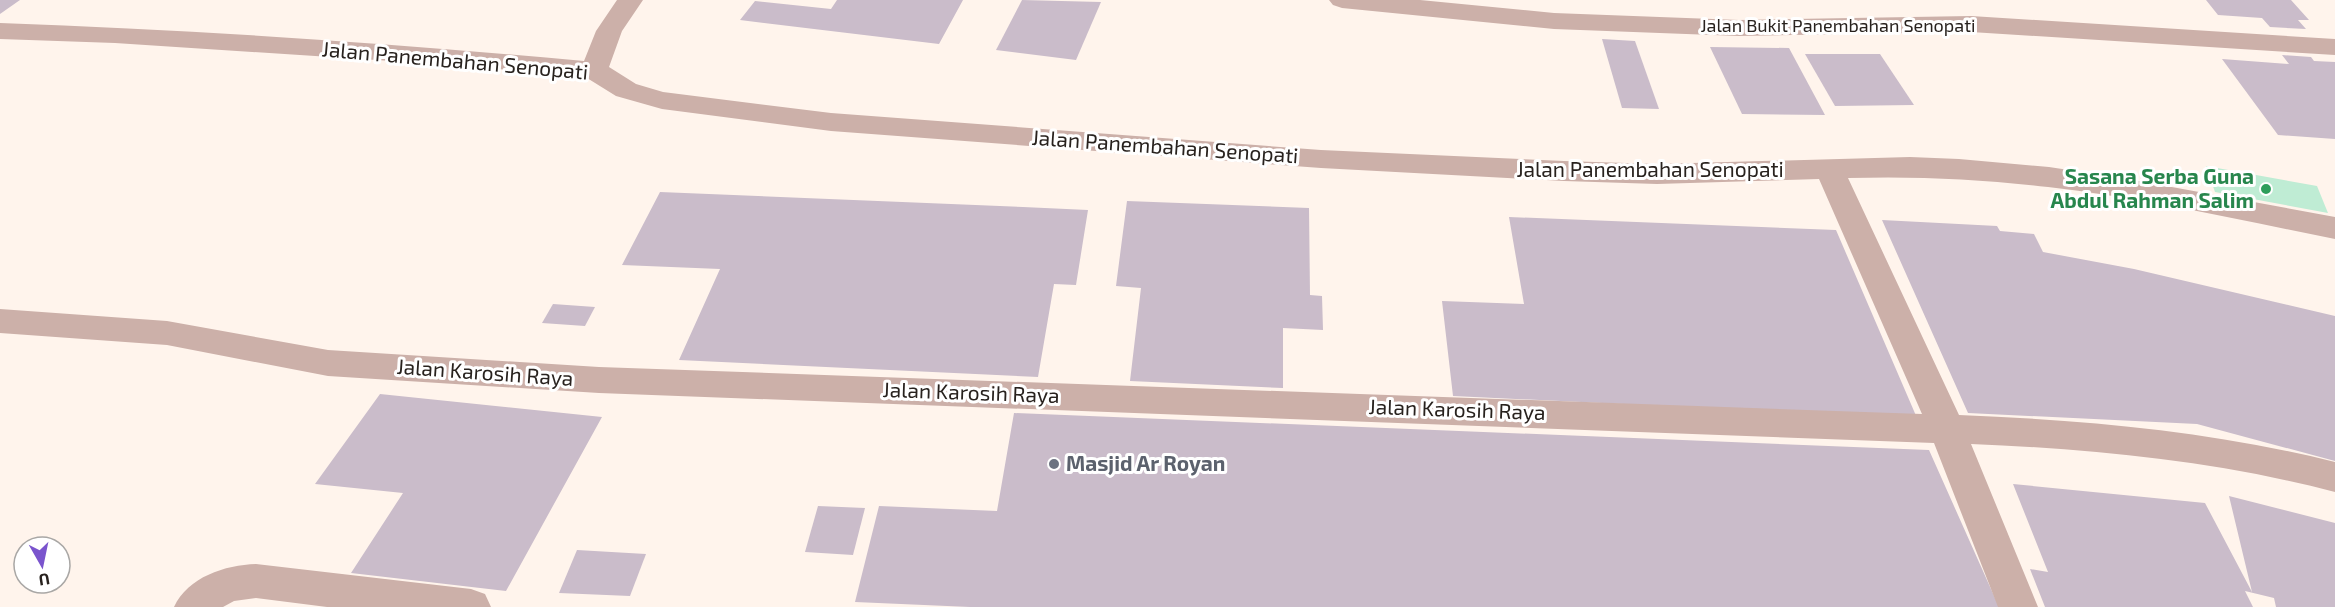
<svg xmlns="http://www.w3.org/2000/svg" width="2335" height="607" viewBox="0 0 2335 607" font-family="'Exo 2',sans-serif">
	<style>
		.green { fill: #bfecd4 }
		.building { fill: #cabcca }
		.lines { fill: none; stroke-linecap: round; stroke-linejoin: round }
		.minor { fill: #ccb0a9; fill-rule: evenodd }
		.leisure-dot { fill: #2e9e5b; stroke: #fff; stroke-width: 2 }
		.worship-dot { fill: #6b7280; stroke: #fff; stroke-width: 2 }
		.labels { text-anchor: middle; stroke-width: 6; stroke-linejoin: round; paint-order: stroke }
		.far-street-label { font-size: 18px; fill: #28221e; stroke: #fff }
		.street-label { font-size: 21px; fill: #28221e; stroke: #fff }
		.leisure-label { font-size: 21px; font-weight: bold; fill: #27864d; stroke: #fff; text-anchor: end }
		.worship-label { font-size: 21px; font-weight: bold; fill: #5b616d; stroke: #fff; text-anchor: start }
	</style>
	<rect width="100%" height="100%" fill="#fff4ec"/>
	<!-- green -->
	<polygon class="green" points="2206,166 2317,186 2328,213 2215,192"/>
	<!-- building -->
	<g class="building">
		<polygon points="0,0 20,0 0,14"/>
		<polygon points="837,0 963,0 939,44 740,20 755,1 831,9"/>
		<polygon points="1022,0 1101,2 1076,60 996,50"/>
		<polygon points="2206,0 2291,0 2309,20 2298,20 2306,29 2270,27 2262,18 2218,15"/>
		<polygon points="1602,39 1635,41 1659,109 1622,108"/>
		<polygon points="1710,47 1789,48 1825,115 1742,114"/>
		<polygon points="1805,54 1880,54 1914,105 1835,106"/>
		<polygon points="2282,55 2311,57 2314,61 2335,62 2335,139 2278,135 2222,59 2289,64"/>
		<polygon points="660,192 1023,207 1088,210 1076,285 1054,284 1038,377 679,360 720,269 622,265"/>
		<polygon points="1127,201 1309,208 1310,295 1322,296 1323,330 1283,328 1283,388 1130,381 1141,288 1116,286"/>
		<polygon points="1509,217 1836,230 1917,418 1453,396 1442,301 1524,304"/>
		<polygon points="1882,220 1997,226 2000,231 2034,234 2043,252 2134,269 2335,316 2335,461 2197,424 1968,413"/>
		<polygon points="553,304 595,307 585,326 542,323"/>
		<polygon points="380,394 602,417 506,591 351,573 403,493 315,484"/>
		<polygon points="1014,413 1929,450 1999,607 970,607 855,602 879,506 997,511"/>
		<polygon points="2013,484 2205,503 2252,592 2229,496 2335,523 2335,607 2276,607 2274,598 2245,591 2253,607 2045,607 2030,569 2048,572"/>
		<polygon points="818,506 865,508 853,555 805,552"/>
		<polygon points="577,550 646,554 630,596 559,593"/>
	</g>
	<g class="lines">
		<!-- minor -->
		<g class="minor">
			<path d="M617 0H643L622 31 609 67 636 84 663 92 831 113 1321 150 1564 161 1657 164 1910 157 1959 159 2049 167 2128 179 2335 217V239C2240 220 2144 198 2048 187 1981 179 1915 176 1848 178L1959 415C2086 420 2211 431 2335 462V492C2216 461 2094 449 1971 444L2038 607H1998L1934 443 599 393 328 376 167 345 0 333V309L167 321 328 350 599 367 1922 414 1819 179 1657 184 1564 181 1321 168 831 131 662 109 616 96 587 78 468 66 115 43 0 39V23C195 30 390 43 584 61L596 31Z"/>
			<polygon points="1329,0 1420,0 1554,13 1739,20 1971,16 2335,39 2335,55 1971,32 1739,36 1554,29 1342,8 1333,5"/>
			<path d="M256 564 471 589 485 594 491 607H327L256 598 234 601 223 607H174C188 577 225 565 256 564Z"/>
		</g>
	</g>
	<!-- markers -->
	<circle class="leisure-dot" cx="2266" cy="189" r="6"/>
	<circle class="worship-dot" cx="1054" cy="464" r="6"/>
	<g class="labels">
		<!-- far-street labels -->
		<g class="far-street-label">
			<text x="1838" y="32">Jalan Bukit Panembahan Senopati</text>
		</g>
		<!-- street labels -->
		<g class="street-label">
			<text transform="translate(455 61) rotate(5)" y="7">Jalan Panembahan Senopati</text>
			<text transform="translate(1165 147) rotate(4)" y="7">Jalan Panembahan Senopati</text>
			<text x="1650" y="177">Jalan Panembahan Senopati</text>
			<text transform="translate(485 373) rotate(4)" y="7">Jalan Karosih Raya</text>
			<text transform="translate(971 393) rotate(2)" y="7">Jalan Karosih Raya</text>
			<text transform="translate(1457 410) rotate(2)" y="7">Jalan Karosih Raya</text>
		</g>
		<!-- leisure labels -->
		<g class="leisure-label">
			<text x="2254" y="184">Sasana Serba Guna<tspan x="2254" dy="24">Abdul Rahman Salim</tspan></text>
		</g>
		<!-- worship labels -->
		<g class="worship-label">
			<text x="1066" y="471">Masjid Ar Royan</text>
		</g>
	</g>
	<!-- north arrow -->
	<g transform="translate(42 565) rotate(171)"><circle r="28" fill="#ffffff" stroke="#a9a7a5" stroke-width="1.5"/>
	<path d="M0-4.5L10 22L0 15L-10 22Z" fill="#7a54cd"/>
	<text y="-9" font-size="16" font-weight="bold" text-anchor="middle" fill="#28221e">U</text>
	</g>
</svg>
